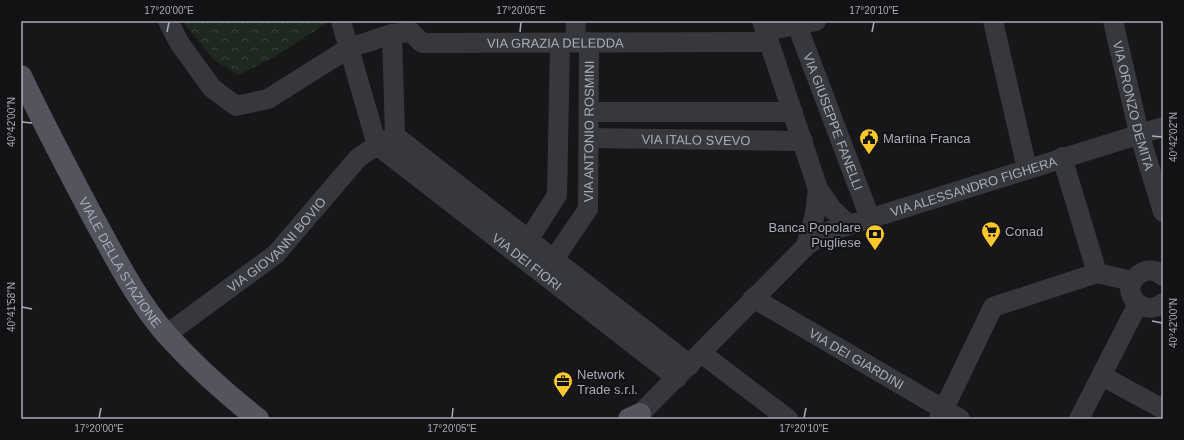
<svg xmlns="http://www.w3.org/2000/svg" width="1184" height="440" viewBox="0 0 1184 440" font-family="Arial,sans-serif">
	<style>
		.forest { fill: url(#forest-crowns) }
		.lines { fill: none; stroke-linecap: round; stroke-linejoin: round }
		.minor { stroke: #37383e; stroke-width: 20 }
		.major { stroke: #53545d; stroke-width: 22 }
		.ticks { fill: none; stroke: #a8acb9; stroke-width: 1.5 }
		.labels { text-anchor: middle; stroke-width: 4; stroke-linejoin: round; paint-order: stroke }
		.street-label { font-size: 13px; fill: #a8acb9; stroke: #121114 }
		.poi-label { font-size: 13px; fill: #a8acb9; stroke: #121114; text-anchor: start }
		.neatline { fill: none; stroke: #a8acb9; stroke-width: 1.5 }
		.ticks-label { font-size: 10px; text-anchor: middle; fill: #a8acb9 }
	</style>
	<defs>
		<pattern id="forest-crowns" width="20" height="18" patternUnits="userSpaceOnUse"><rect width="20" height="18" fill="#1e2720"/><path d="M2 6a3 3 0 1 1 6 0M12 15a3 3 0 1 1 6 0" fill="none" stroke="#3c443e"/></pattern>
	</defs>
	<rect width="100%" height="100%" fill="#171619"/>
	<!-- forest -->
	<polygon class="forest" points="182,21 330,21 276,56 238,75 213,59"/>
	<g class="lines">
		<!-- minor -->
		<g class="minor">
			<polyline points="168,21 180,44 212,88 236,106 268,99 349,48 392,34 411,32"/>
			<path id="s1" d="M341 21 377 145 677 378"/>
			<polyline points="762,21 818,189 832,209 848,224"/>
			<polyline points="993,21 1027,169"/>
			<path id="s2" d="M1113 21 1139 133 1163 212"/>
			<path id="s3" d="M797 25 870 218"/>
			<polyline points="766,31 816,21"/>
			<path id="s4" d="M411 32 422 43 769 42"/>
			<polyline points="392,34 395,136"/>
			<polyline points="575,42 576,21"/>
			<polyline points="589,112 793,112"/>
			<path id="s5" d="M589 138 803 141"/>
			<polyline points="1062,157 1097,273"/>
			<polyline points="529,239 557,195 560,43"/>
			<polyline points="806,246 815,214 818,189"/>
			<path id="s6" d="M554 259 588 209 589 42"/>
			<path d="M1163 276C1150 264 1134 273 1130 288 1131 305 1149 314 1163 303"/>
			<path id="s7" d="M753 298 960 419"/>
			<path id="s8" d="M167 334 276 254 358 158 377 145 395 136 690 365"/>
			<polyline points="701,353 788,419"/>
			<polyline points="1102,376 1163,409"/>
			<path id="s9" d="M640 414 806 246 827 232 1163 127"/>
			<polyline points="939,419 993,307 1097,273 1132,281"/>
			<polyline points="1079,419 1138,304"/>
		</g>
		<!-- major -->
		<g class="major">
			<path id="s10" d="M21 76C44 125 69 172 94 219 116 259 137 301 167 335 195 366 225 393 258 419"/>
			<polyline points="629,419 640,414"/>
		</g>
	</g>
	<!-- ticks -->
	<path class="ticks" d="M167 32 169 22M520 32 521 22M872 32 874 22M22 122 32 123M1152 136 1162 137M22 307 32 309M1152 321 1162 323M99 418 101 408M452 418 453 408M804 418 806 408"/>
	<!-- icons -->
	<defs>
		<symbol id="civic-pin" viewBox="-11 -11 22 30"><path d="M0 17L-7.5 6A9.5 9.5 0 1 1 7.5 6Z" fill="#fac72c" stroke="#121114"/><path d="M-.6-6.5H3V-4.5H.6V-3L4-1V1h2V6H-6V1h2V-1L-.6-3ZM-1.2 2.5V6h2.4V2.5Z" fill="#111"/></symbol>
		<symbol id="supermarket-pin" viewBox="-11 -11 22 30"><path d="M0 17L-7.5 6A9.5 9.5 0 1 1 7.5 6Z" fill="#fac72c" stroke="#121114"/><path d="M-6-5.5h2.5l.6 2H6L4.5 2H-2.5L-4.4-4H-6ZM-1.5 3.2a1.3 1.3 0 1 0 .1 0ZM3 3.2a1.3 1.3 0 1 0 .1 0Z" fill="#111"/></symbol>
		<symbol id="bank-pin" viewBox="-11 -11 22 30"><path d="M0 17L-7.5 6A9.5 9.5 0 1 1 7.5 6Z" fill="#fac72c" stroke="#121114"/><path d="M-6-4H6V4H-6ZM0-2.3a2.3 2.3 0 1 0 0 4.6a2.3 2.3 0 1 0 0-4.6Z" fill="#111"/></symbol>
		<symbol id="office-pin" viewBox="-11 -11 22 30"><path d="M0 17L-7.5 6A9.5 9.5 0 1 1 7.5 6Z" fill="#fac72c" stroke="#121114"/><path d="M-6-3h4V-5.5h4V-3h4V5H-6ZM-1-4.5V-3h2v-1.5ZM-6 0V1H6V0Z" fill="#111"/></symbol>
	</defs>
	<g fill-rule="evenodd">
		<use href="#civic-pin" x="858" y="127" width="22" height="30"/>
		<use href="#supermarket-pin" x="980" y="220" width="22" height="30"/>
		<use href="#bank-pin" x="864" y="223" width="22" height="30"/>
		<use href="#office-pin" x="552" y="370" width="22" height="30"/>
	</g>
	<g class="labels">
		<!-- street labels -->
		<g class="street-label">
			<text dy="5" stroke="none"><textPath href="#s4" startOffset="149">VIA GRAZIA DELEDDA</textPath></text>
			<text dy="5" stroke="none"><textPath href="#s2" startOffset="87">VIA ORONZO DEMITA</textPath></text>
			<text dy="5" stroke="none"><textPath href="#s3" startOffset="103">VIA GIUSEPPE FANELLI</textPath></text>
			<text dy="5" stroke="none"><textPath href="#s6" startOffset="138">VIA ANTONIO ROSMINI</textPath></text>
			<text dy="5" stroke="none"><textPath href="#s5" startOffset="107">VIA ITALO SVEVO</textPath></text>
			<text dy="5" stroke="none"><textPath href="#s9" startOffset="415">VIA ALESSANDRO FIGHERA</textPath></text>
			<text dy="5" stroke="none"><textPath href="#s8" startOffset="142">VIA GIOVANNI BOVIO</textPath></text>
			<text dy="5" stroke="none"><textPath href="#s10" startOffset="211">VIALE DELLA STAZIONE</textPath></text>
			<text dy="5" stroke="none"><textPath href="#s1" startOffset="319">VIA DEI FIORI</textPath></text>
			<text dy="5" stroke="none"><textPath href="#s7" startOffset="120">VIA DEI GIARDINI</textPath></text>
		</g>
		<!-- poi labels -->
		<g class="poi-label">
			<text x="883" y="143">Martina Franca</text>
			<text x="861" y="232" text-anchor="end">Banca Popolare<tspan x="861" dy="15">Pugliese</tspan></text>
			<text x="1005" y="236">Conad</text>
			<text x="577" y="379">Network<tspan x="577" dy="15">Trade s.r.l.</tspan></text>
		</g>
	</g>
	<!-- border -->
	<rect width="1184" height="440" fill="none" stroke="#121114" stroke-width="44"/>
	<rect x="22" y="22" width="1140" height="396" class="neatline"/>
	<g class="ticks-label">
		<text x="169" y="14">17°20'00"E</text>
		<text x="521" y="14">17°20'05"E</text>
		<text x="874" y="14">17°20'10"E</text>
		<text transform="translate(11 122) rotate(-90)" y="4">40°42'00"N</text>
		<text transform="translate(1173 137) rotate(-90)" y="4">40°42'02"N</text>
		<text transform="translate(11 307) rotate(-90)" y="4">40°41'58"N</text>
		<text transform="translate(1173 323) rotate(-90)" y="4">40°42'00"N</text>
		<text x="99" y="432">17°20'00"E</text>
		<text x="452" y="432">17°20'05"E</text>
		<text x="804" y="432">17°20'10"E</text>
	</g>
</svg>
